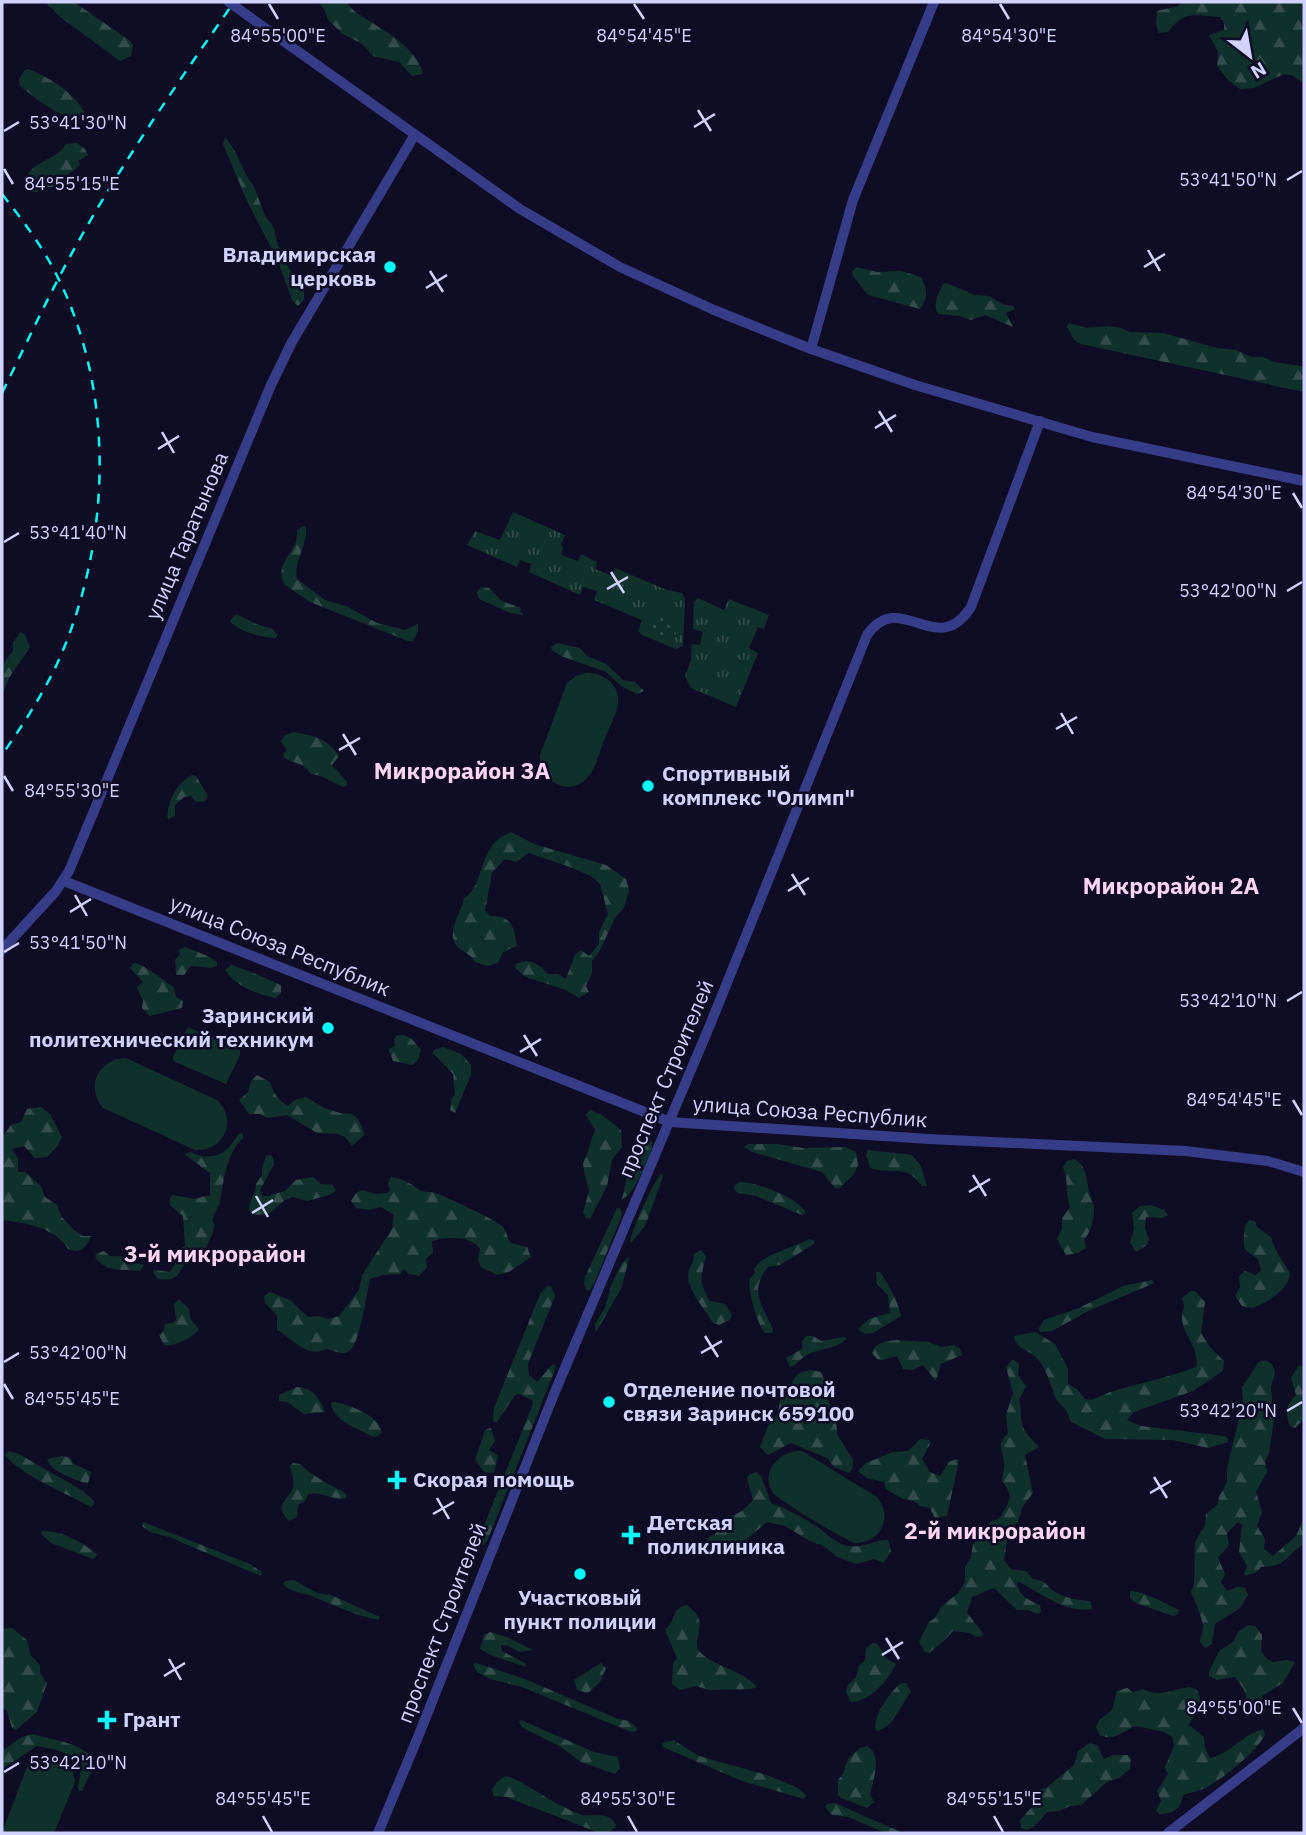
<svg xmlns="http://www.w3.org/2000/svg" width="1306" height="1835" viewBox="0 0 1306 1835" font-family="'IBM Plex Sans',sans-serif">
	<style>
		.grass { fill: url(#grass-tufts) }
		.forest { fill: url(#forest-firs) }
		.park { fill: url(#park-dots) }
		.pitch { fill: #10302b }
		.lines { fill: none; stroke-linecap: round; stroke-linejoin: round }
		.minor { stroke: #363c87; stroke-width: 10 }
		.rail { stroke: #00fdfb; stroke-width: 2.5; stroke-dasharray: 10 9; stroke-linecap: butt }
		.minor-bridge { stroke: #363c87; stroke-width: 10 }
		.ticks { fill: none; stroke: #d2d2ff; stroke-width: 2.5 }
		.poi-dot { fill: #00fdfb; stroke: #0f0d25; stroke-width: 2.5 }
		.labels { text-anchor: middle; stroke-width: 5; stroke-linejoin: round; paint-order: stroke }
		.poi-label { font-size: 21px; font-weight: bold; fill: #d2d2ff; stroke: #0f0d25; text-anchor: start }
		.street-label { font-size: 21px; fill: #d2d2ff; stroke: #0f0d25 }
		.neighbourhood-label { font-size: 23px; font-weight: bold; fill: #ffd4f4; stroke: #0f0d25 }
		.ticks-label { font-size: 18px; text-anchor: middle; fill: #d2d2ff; stroke: #0f0d25; stroke-width: 5; stroke-linejoin: round; paint-order: stroke }
	</style>
	<defs>
		<pattern id="grass-tufts" width="24" height="20" patternUnits="userSpaceOnUse" patternTransform="scale(1.75)"><rect width="24" height="20" fill="#10302b"/><path d="M3 7l-1-3M5 7V3M7 7l1-3M15 17l-1-3M17 17v-4M19 17l1-3" fill="none" stroke="#324d4b"/></pattern>
		<pattern id="forest-firs" width="22" height="20" patternUnits="userSpaceOnUse" patternTransform="scale(1.75)"><rect width="22" height="20" fill="#10302b"/><path d="M5 1l3.5 6h-7zM16 11l3.5 6h-7z" fill="#324d4b"/></pattern>
		<pattern id="park-dots" width="8" height="8" patternUnits="userSpaceOnUse" patternTransform="scale(1.75)"><rect width="8" height="8" fill="#10302b"/><path d="M2 2h.1M6 6h.1" fill="none" stroke="#324d4b" stroke-width="1.8" stroke-linecap="round"/></pattern>
	</defs>
	<rect width="100%" height="100%" fill="#0f0d25"/>
	<!-- grass -->
	<g class="grass">
		<polygon points="513,512 565,535 561,545 563,547 561,555 578,561 581,554 597,562 595,569 612,576 615,568 667,590 682,593 685,599 683,646 676,649 642,635 638,631 642,620 594,600 597,591 583,587 580,595 529,572 531,564 520,560 517,567 467,545 475,531 500,540"/>
		<polygon points="698,598 724,610 729,599 769,615 764,629 758,627 749,648 758,653 736,707 691,688 685,676 691,660 692,644 700,645 703,632 693,629 694,602"/>
	</g>
	<!-- forest -->
	<g class="forest">
		<polygon points="46,2 74,2 129,40 133,45 131,56 120,61 59,16"/>
		<path d="M318 2C325 2 339 0 345 2 349 4 353 11 357 13 379 28 417 46 423 74L412 76 399 62 373 56 362 44 343 34 328 20 324 9Z"/>
		<path d="M1183 2H1304V83L1291 75 1284 74 1254 88 1240 89 1228 80 1217 66 1218 52 1209 35 1224 30V23L1220 17C1194 16 1185 9 1168 32L1159 33 1156 25 1157 11 1178 6Z"/>
		<path d="M28 69C48 77 74 92 84 112L81 119C61 119 35 98 20 86L19 79 25 70Z"/>
		<polygon points="225,137 234,149 247,177 254,186 265,216 273,226 280,252 295,279 304,290 304,300 298,306 292,300 278,261 247,201 223,144"/>
		<path d="M77 143 85 149 88 155 78 161 80 165 53 187H42L37 192H30L25 186C25 161 56 162 66 144Z"/>
		<path d="M856 267 877 272 901 271 921 277C927 289 929 297 920 309L868 295 853 276 852 272Z"/>
		<path d="M946 283 975 295 989 296 1002 304 1013 306 1015 309 1006 313 1013 327 985 315 971 320 960 316 938 314C932 304 939 293 943 284Z"/>
		<polygon points="1069,323 1086,328 1108,326 1121,328 1130,332 1163,333 1217,348 1236,350 1252,357 1263,357 1274,362 1301,366 1304,368 1304,392 1081,344 1074,340 1067,327"/>
		<path d="M303 526 306 527C308 546 293 561 297 579L325 600 346 606 377 623 405 630 418 624V631L413 641H408L310 602C305 598 286 587 284 583 275 567 291 555 296 542 297 538 297 534 297 530Z"/>
		<polygon points="481,587 489,588 502,601 521,608 520,611 524,615 510,613 479,599 477,592"/>
		<path d="M236 614 256 624 273 629 277 635 275 638C261 637 239 632 230 621Z"/>
		<polygon points="20,632 25,635 30,647 9,678 2,696 2,665 13,651 13,643"/>
		<polygon points="557,643 580,648 587,656 606,664 623,680 635,682 644,691 637,694 621,686 606,672 561,656 552,650 551,647"/>
		<path d="M294 732C314 736 327 738 339 756L332 765 347 782V785L343 787 321 776 311 774C301 761 297 765 284 758L283 755 287 750 281 741 285 735Z"/>
		<path d="M192 775 196 776 208 796 205 801 196 802 191 796 184 797 175 805V816L168 819C166 802 178 782 192 775Z"/>
		<path d="M511 832 534 844 606 865 626 879 629 890 624 908 615 918 599 952 592 961V973L586 986 589 992 579 998 566 990 526 977 515 968 516 964C529 957 539 964 548 974H558L566 979 575 955 581 950 589 956 599 944V932L608 914 600 884 591 876 570 867 529 853 516 862 505 859 492 873 485 910 490 916C514 916 513 928 517 946L503 952 498 963 487 966 475 962C470 953 464 953 458 947 444 934 462 912 464 898 487 884 475 846 511 832Z"/>
		<polygon points="185,947 208,956 217,962 217,966 212,968 191,966 184,975 176,975 175,960 180,954 179,950"/>
		<path d="M134 963C144 964 164 981 174 987L176 997 183 1001 182 1008 150 1016 142 1008 143 1001 137 987 143 982 130 968Z"/>
		<path d="M231 965C248 970 265 978 281 985V993L276 998C255 993 238 988 225 970Z"/>
		<path d="M398 1035C412 1035 413 1041 421 1050L418 1060 412 1065 393 1061 389 1050 395 1045 394 1039Z"/>
		<polygon points="443,1047 461,1054 471,1065 471,1075 455,1113 450,1110 452,1098 455,1094 453,1074 433,1053 434,1050"/>
		<path d="M257 1075 270 1082C273 1093 279 1101 288 1106L295 1100 306 1097 324 1108 340 1113 352 1114 358 1119 365 1134 352 1146 345 1137 338 1134 317 1133 287 1115 267 1118 260 1114H249L239 1100 248 1092 251 1081Z"/>
		<path d="M41 1107 50 1114 62 1137 57 1147 47 1157 35 1158 24 1146 12 1149 18 1159V1172H25L41 1186 45 1197 57 1205 61 1216 74 1230 83 1236H91C87 1246 81 1255 68 1249 55 1227 25 1223 2 1220V1138L11 1125 21 1122 27 1109Z"/>
		<path d="M590 1110 602 1115 621 1130 622 1147 612 1160 607 1186 590 1219 586 1218 583 1212 589 1191C586 1181 584 1173 583 1163 589 1151 590 1142 595 1130L586 1115Z"/>
		<path d="M240 1133 243 1134V1138C227 1152 223 1182 220 1203 219 1208 214 1212 213 1218 212 1226 216 1221 214 1228 213 1234 208 1244 205 1249 201 1255 193 1255 187 1261 176 1273 181 1282 158 1279L153 1273 154 1270 170 1272 175 1264V1254L185 1246 183 1216 170 1205V1197L173 1195 194 1199 210 1195V1173L184 1154 191 1152C203 1159 220 1158 229 1147 233 1143 236 1137 240 1133Z"/>
		<path d="M649 1140 652 1142V1149C646 1162 634 1196 622 1199L627 1176Z"/>
		<polygon points="748,1144 777,1144 803,1148 846,1147 856,1152 858,1165 854,1174 840,1188 835,1188 822,1172 752,1152 744,1147"/>
		<path d="M868 1150 912 1155 921 1166 927 1186H922C905 1162 893 1176 870 1168L866 1155Z"/>
		<polygon points="270,1155 273,1157 274,1164 260,1190 263,1197 285,1191 296,1180 313,1177 321,1184 333,1185 336,1191 329,1195 307,1201 293,1197 285,1200 269,1214 254,1215 249,1210 250,1202 255,1192 256,1184 262,1175 262,1168 266,1156"/>
		<path d="M1074 1159C1089 1166 1086 1186 1091 1198 1092 1204 1095 1203 1094 1209 1094 1219 1091 1232 1084 1240L1086 1248 1078 1253 1066 1255 1057 1239 1062 1229V1218L1070 1207C1065 1192 1069 1182 1063 1167L1067 1161Z"/>
		<path d="M662 1173 663 1177 645 1226 631 1243 630 1240C633 1228 654 1179 662 1173Z"/>
		<path d="M391 1177C401 1178 412 1184 420 1190 425 1193 431 1191 436 1193 448 1198 497 1220 504 1228 507 1233 507 1238 511 1243L527 1247 531 1257 509 1272 497 1275 481 1267 478 1260 480 1249C470 1235 447 1237 432 1241L433 1253 426 1259 427 1267 419 1276 409 1274 404 1269 400 1274 383 1275 370 1279C367 1292 360 1346 348 1352 342 1355 332 1350 326 1349 306 1359 293 1338 277 1330V1315L265 1303 264 1296 270 1292 290 1300 308 1317 320 1316 328 1319 339 1316 359 1290 362 1275 392 1229 394 1215 381 1207 369 1210 356 1208 351 1201 356 1193 362 1190 375 1194 387 1193 390 1190 388 1183Z"/>
		<path d="M740 1182C757 1182 799 1198 806 1213L802 1215 756 1196 738 1193 734 1189 735 1185Z"/>
		<polygon points="1151,1205 1164,1210 1168,1215 1162,1218 1146,1217 1145,1228 1149,1239 1147,1245 1136,1252 1130,1243 1134,1229 1132,1213 1140,1206"/>
		<polygon points="617,1208 620,1208 622,1215 594,1284 590,1290 587,1291 584,1284 585,1277"/>
		<path d="M1250 1220 1255 1221 1257 1227 1271 1237C1274 1250 1283 1261 1290 1273 1289 1290 1266 1304 1251 1308L1242 1306 1235 1296 1240 1287 1239 1276 1245 1271 1256 1275 1261 1270 1258 1259C1247 1250 1242 1252 1244 1236 1245 1227 1243 1226 1250 1220Z"/>
		<path d="M809 1239 815 1241 814 1244 780 1265 768 1267C749 1292 761 1303 773 1329L772 1333H765C757 1324 747 1289 750 1278L755 1273 754 1269C762 1254 794 1248 809 1239Z"/>
		<path d="M701 1250 706 1256C701 1276 698 1282 710 1301L725 1304 732 1315 730 1320 719 1325 713 1323C705 1309 684 1287 689 1270 691 1264 694 1261 694 1254Z"/>
		<path d="M104 1251 110 1256 132 1257 135 1263 144 1265 140 1271C122 1269 105 1273 95 1256L97 1253Z"/>
		<polygon points="629,1257 622,1287 596,1332 595,1324 605,1308 612,1283 622,1263"/>
		<path d="M876 1272H880C889 1285 898 1301 901 1316L873 1333 865 1334 858 1329 869 1319 890 1313 888 1295 877 1284Z"/>
		<polygon points="1152,1280 1154,1283 1150,1285 1088,1311 1052,1331 1040,1332 1039,1328 1044,1320 1079,1308 1123,1286"/>
		<polygon points="547,1286 551,1286 555,1296 528,1364 529,1375 537,1382 551,1366 554,1364 556,1367 488,1539 484,1545 480,1544 479,1538 533,1404 532,1400 519,1394 515,1395 497,1422 493,1422 494,1408 540,1294"/>
		<path d="M1191 1291H1195L1205 1302 1201 1333 1209 1346 1224 1361 1223 1371 1193 1391 1134 1412 1127 1420 1141 1426 1225 1436 1228 1439V1442L1208 1448 1173 1440 1105 1439 1071 1422C1069 1419 1069 1415 1067 1412 1065 1407 1059 1404 1056 1399 1051 1386 1047 1369 1037 1358 1028 1349 1016 1350 1014 1336L1035 1332 1055 1344 1068 1369V1384L1078 1390 1085 1399C1094 1402 1102 1394 1111 1392 1139 1383 1168 1378 1196 1367 1200 1349 1184 1337 1182 1319 1180 1311 1187 1312 1182 1298Z"/>
		<path d="M179 1299 189 1309 191 1320 199 1329C193 1338 174 1347 164 1345L159 1335 164 1330 165 1324 173 1323 176 1320 174 1304Z"/>
		<path d="M806 1336H813L821 1341 844 1337 847 1338C838 1349 821 1348 809 1354 801 1357 799 1364 790 1367L786 1358 802 1349V1341Z"/>
		<path d="M897 1340 928 1342 942 1347 954 1345 960 1349 962 1355 941 1364 936 1381 923 1365 912 1370 903 1369 897 1356 882 1360 877 1359 872 1353C875 1342 888 1341 897 1340Z"/>
		<path d="M1013 1359 1019 1364 1018 1375 1026 1386 1019 1400C1021 1407 1021 1410 1021 1417 1021 1430 1031 1438 1039 1447L1025 1455 1033 1493 1023 1506 1018 1522 1009 1530 1004 1560 1011 1569 1026 1571 1033 1579C1047 1581 1044 1584 1054 1591 1064 1598 1077 1600 1089 1601L1091 1602 1092 1609C1064 1613 1043 1594 1019 1582L1017 1584C1020 1596 1028 1600 1040 1605L1041 1612 1038 1614 1028 1610H1017L994 1588 972 1597 967 1613 982 1632 983 1636 976 1637 970 1633 953 1631 945 1640 929 1653 925 1652 919 1642 929 1622 935 1618 941 1607 958 1593 965 1582V1567L971 1558 973 1544 983 1536 990 1522 1000 1518C1009 1501 1015 1497 1002 1481 1002 1474 1005 1469 1004 1462 1003 1449 995 1444 1008 1434L1006 1415 1013 1393 1006 1367Z"/>
		<path d="M1266 1360 1272 1364 1275 1372 1271 1387 1272 1402 1270 1413 1274 1420 1269 1453 1265 1461 1267 1472 1256 1492 1262 1512 1257 1526 1265 1539 1264 1549 1273 1556 1296 1536 1304 1518V1544C1285 1556 1287 1567 1261 1567L1257 1572 1245 1576 1244 1573 1247 1566 1239 1552 1242 1525 1238 1522 1227 1533 1229 1545 1218 1558 1225 1574 1221 1582 1227 1591 1237 1587 1245 1588 1248 1595 1240 1608 1215 1624 1212 1644 1205 1648 1200 1642C1200 1637 1204 1630 1203 1625 1200 1613 1196 1603 1191 1592L1194 1585 1195 1542 1205 1525 1206 1514 1218 1504 1219 1497 1227 1482V1468L1243 1402 1242 1387 1259 1362Z"/>
		<path d="M1299 1365 1304 1367V1419L1295 1428 1290 1426C1285 1413 1286 1405 1296 1395L1291 1378Z"/>
		<path d="M812 1370 821 1372 828 1386C824 1403 839 1418 837 1434L853 1460 852 1470 849 1473 834 1467 827 1458 791 1443 768 1455 760 1447 768 1426 777 1415 781 1397C794 1389 791 1377 800 1373 804 1371 808 1371 812 1370Z"/>
		<path d="M297 1387C313 1388 319 1397 325 1412L304 1414 287 1402 279 1401V1395Z"/>
		<path d="M335 1402C350 1405 380 1416 382 1433L376 1437 371 1436C357 1428 332 1420 331 1403Z"/>
		<polygon points="491,1428 495,1441 489,1450 498,1455 494,1473 484,1472 475,1460 485,1430"/>
		<polygon points="920,1439 929,1440 930,1444 922,1459 930,1472 940,1476 949,1462 956,1459 959,1460 947,1516 935,1518 930,1508 920,1506 914,1501 903,1499 886,1489 884,1482 867,1478 858,1471 866,1463 893,1452 908,1451"/>
		<path d="M9 1451 19 1454 83 1491 94 1501V1504L91 1507C69 1495 19 1474 5 1455Z"/>
		<path d="M63 1456 70 1458 74 1464 91 1472 88 1484C74 1479 52 1473 47 1459Z"/>
		<path d="M293 1463 300 1464C313 1477 330 1484 346 1494V1498C334 1501 321 1491 308 1494L305 1501 298 1505 297 1517 289 1521C274 1506 286 1501 292 1490 296 1482 291 1474 290 1466Z"/>
		<path d="M756 1472 761 1476 771 1503C787 1509 802 1517 816 1526 827 1533 836 1545 850 1546 866 1548 875 1539 888 1540L891 1551 884 1563 874 1559 856 1564 837 1557 824 1546 808 1540 785 1526 767 1522 740 1545 734 1555H713L706 1545 708 1538 715 1534 724 1520 742 1511 753 1500 747 1479 749 1475Z"/>
		<polygon points="143,1522 250,1564 262,1572 261,1576 169,1537 150,1532 142,1526"/>
		<path d="M42 1531C61 1530 82 1542 97 1554L96 1557 93 1559 51 1543 41 1534Z"/>
		<path d="M294 1580 317 1593 331 1595 380 1617 378 1620C353 1615 332 1604 309 1595 299 1592 291 1592 283 1584L285 1581Z"/>
		<path d="M1130 1591C1144 1591 1166 1604 1179 1610L1178 1614 1173 1616 1136 1603 1130 1598Z"/>
		<path d="M687 1605C691 1609 696 1612 698 1617 704 1629 691 1643 701 1653 717 1668 742 1670 757 1687L751 1689 709 1690 696 1686 680 1690 672 1684 673 1663 677 1658 665 1630C676 1621 671 1608 687 1605Z"/>
		<path d="M1248 1625 1255 1626 1262 1635C1262 1650 1258 1655 1273 1662L1287 1660 1295 1662 1283 1683 1262 1696 1265 1708 1258 1715C1243 1709 1249 1704 1245 1692 1243 1687 1238 1682 1235 1677L1217 1680 1209 1676V1672L1219 1651 1233 1642 1238 1632Z"/>
		<polygon points="12,1628 27,1640 31,1656 40,1665 40,1673 47,1683 37,1712 16,1730 12,1728 7,1711 2,1707 2,1629"/>
		<polygon points="490,1632 507,1637 533,1650 519,1652 509,1646 501,1645 502,1651 525,1663 526,1667 490,1655 480,1649 484,1635"/>
		<path d="M873 1643H877L886 1658 896 1664C888 1680 870 1702 851 1702L846 1692 848 1685 856 1677 859 1666 865 1660 866 1648Z"/>
		<polygon points="476,1663 525,1679 618,1719 629,1721 637,1728 636,1731 631,1732 522,1687 490,1679 477,1672 473,1665"/>
		<polygon points="601,1663 606,1668 600,1682 588,1693 577,1690 574,1680"/>
		<path d="M901 1683H906L911 1692C900 1705 894 1728 876 1731 872 1716 890 1692 901 1683Z"/>
		<path d="M1190 1687 1197 1690C1205 1707 1195 1711 1189 1725L1204 1737 1205 1748 1210 1758C1230 1754 1243 1734 1263 1729L1265 1735C1256 1752 1223 1779 1205 1788 1198 1792 1190 1792 1183 1795 1181 1809 1173 1814 1159 1814L1156 1810 1161 1801 1157 1791 1168 1774 1165 1767 1174 1746 1172 1737 1164 1732 1136 1726C1122 1731 1115 1742 1100 1735L1096 1727 1099 1720 1112 1710 1117 1691 1127 1688 1133 1692 1143 1689C1159 1698 1173 1689 1190 1687Z"/>
		<polygon points="521,1720 594,1752 618,1757 620,1768 615,1774 581,1762 561,1747 523,1728 519,1722"/>
		<path d="M33 1734C51 1740 87 1743 95 1763L82 1791H79L78 1787 82 1764C68 1752 55 1749 37 1746L2 1769V1751L22 1737Z"/>
		<path d="M673 1740 699 1756 770 1776C782 1783 798 1784 806 1796L804 1799 797 1797 742 1781 663 1747 662 1743Z"/>
		<polygon points="1090,1743 1097,1745 1104,1759 1113,1755 1128,1755 1131,1759 1130,1769 1119,1778 1107,1782 1081,1805 1070,1806 1059,1811 1047,1812 1036,1825 1027,1830 1021,1828 1020,1820 1033,1806 1030,1795 1032,1791 1046,1788 1074,1765 1078,1751"/>
		<path d="M867 1746C883 1755 873 1780 870 1795L874 1802 867 1808 841 1798 838 1795V1780L843 1774 848 1759 860 1748Z"/>
		<path d="M505 1776C517 1777 548 1800 562 1806 568 1809 576 1813 582 1815 595 1817 609 1811 616 1825 613 1832 607 1833 600 1833L506 1797 494 1796 492 1790 497 1782Z"/>
		<polygon points="834,1803 837,1804 903,1833 886,1833 848,1817 832,1815 825,1807 827,1804"/>
	</g>
	<!-- park -->
	<polygon class="park" points="652,615 667,615 679,624 674,639 660,639 647,629"/>
	<!-- pitch -->
	<g class="pitch">
		<path d="M586 673C602 672 620 684 618 702 617 715 608 730 603 743 599 753 596 769 588 777 569 799 539 780 540 755L567 683 576 676Z"/>
		<polygon points="188,1027 240,1050 240,1055 226,1084 173,1061 173,1057"/>
		<path d="M126 1058 217 1100C238 1120 224 1152 195 1150L103 1108C85 1087 98 1059 126 1058Z"/>
		<path d="M797 1451H802L877 1497C884 1506 887 1516 882 1527 878 1537 867 1543 856 1543 848 1542 778 1500 773 1493 760 1474 777 1453 797 1451Z"/>
		<path d="M46 1755C63 1755 73 1765 75 1782L54 1833H2L28 1764 36 1757Z"/>
	</g>
	<g class="lines">
		<!-- minor -->
		<g class="minor">
			<polyline points="258,23 520,209 620,267 714,310 811,349 915,385 1092,437 1304,481"/>
			<polyline points="811,349 853,200 934,2"/>
			<polyline points="64,881 670,1122 929,1139 1185,1151 1268,1161 1304,1172"/>
			<polyline points="2,950 56,891 69,871 271,385 292,342 414,136"/>
			<path d="M378 1833 418 1737 554 1394 710 1025 867 635C901 587 936 661 971 607L1040 421"/>
			<polyline points="1168,1833 1304,1728"/>
		</g>
		<!-- rail -->
		<g class="rail">
			<path d="M2 194C21 218 39 242 53 268 117 388 112 543 57 664 42 696 22 726 2 755"/>
			<path d="M2 393C28 340 53 286 82 235 128 154 181 78 234 2"/>
		</g>
		<!-- minor-bridge -->
		<polyline class="minor-bridge" points="229,2 258,23"/>
	</g>
	<!-- ticks -->
	<path class="ticks" d="M269 4 278 19M634 4 644 19M1000 4 1009 19M698 110 711 131M694 127 715 114M4 131 19 122M4 169 13 184M1287 180 1302 171M1148 250 1160 271M1144 267 1165 254M430 271 443 292M426 288 447 275M879 411 892 432M875 428 896 415M162 432 174 453M158 449 179 436M1293 493 1302 508M4 542 19 533M611 572 624 593M607 589 628 577M1287 591 1302 582M1061 713 1073 734M1056 729 1077 717M343 734 356 755M339 750 360 738M4 776 13 791M792 874 805 895M788 891 809 878M75 895 87 916M70 912 91 899M4 952 19 943M1287 1001 1302 992M524 1035 537 1056M520 1052 541 1039M1293 1100 1302 1115M973 1175 986 1196M969 1192 990 1179M256 1196 268 1217M252 1213 273 1200M705 1336 718 1357M701 1353 722 1341M4 1362 19 1353M4 1384 13 1399M1287 1411 1302 1402M1154 1477 1167 1498M1150 1493 1171 1481M437 1498 449 1519M433 1514 454 1502M886 1638 899 1659M882 1655 903 1642M169 1659 181 1680M164 1676 185 1663M1293 1708 1302 1723M4 1772 19 1763M263 1816 272 1832M628 1816 637 1832M994 1816 1003 1832"/>
	<!-- markers -->
	<g class="poi-dot">
		<circle cx="390" cy="267" r="7"/>
		<circle cx="648" cy="786" r="7"/>
		<circle cx="328" cy="1028" r="7"/>
		<circle cx="609" cy="1402" r="7"/>
		<path d="M393.5 1469.5h7v7h7v7h-7v7h-7v-7h-7v-7h7z"/>
		<path d="M627.5 1524.5h7v7h7v7h-7v7h-7v-7h-7v-7h7z"/>
		<circle cx="580" cy="1574" r="7"/>
		<path d="M103.5 1709.5h7v7h7v7h-7v7h-7v-7h-7v-7h7z"/>
	</g>
	<g class="labels">
		<!-- poi labels -->
		<g class="poi-label">
			<text x="376" y="262" text-anchor="end">Владимирская<tspan x="376" dy="24">церковь</tspan></text>
			<text x="662" y="781">Спортивный<tspan x="662" dy="24">комплекс "Олимп"</tspan></text>
			<text x="314" y="1023" text-anchor="end">Заринский<tspan x="314" dy="24">политехнический техникум</tspan></text>
			<text x="623" y="1397">Отделение почтовой<tspan x="623" dy="24">связи Заринск 659100</tspan></text>
			<text x="413" y="1487">Скорая помощь</text>
			<text x="647" y="1530">Детская<tspan x="647" dy="24">поликлиника</tspan></text>
			<text x="580" y="1605" text-anchor="middle">Участковый<tspan x="580" dy="24">пункт полиции</tspan></text>
			<text x="123" y="1727">Грант</text>
		</g>
		<!-- street labels -->
		<g class="street-label">
			<text transform="translate(187 536) rotate(-67)" y="7">улица Таратынова</text>
			<text transform="translate(280 946) rotate(22)" y="7">улица Союза Республик</text>
			<text transform="translate(666 1079) rotate(-67)" y="7">проспект Строителей</text>
			<text transform="translate(810 1112) rotate(4)" y="7">улица Союза Республик</text>
			<text transform="translate(442 1623) rotate(-69)" y="7">проспект Строителей</text>
		</g>
		<!-- neighbourhood labels -->
		<g class="neighbourhood-label">
			<text x="462" y="779">Микрорайон 3А</text>
			<text x="1171" y="894">Микрорайон 2А</text>
			<text x="215" y="1262">3-й микрорайон</text>
			<text x="995" y="1539">2-й микрорайон</text>
		</g>
	</g>
	<g class="ticks-label">
		<text x="278" y="42">84°55'00"E</text>
		<text x="644" y="42">84°54'45"E</text>
		<text x="1009" y="42">84°54'30"E</text>
		<text x="78" y="129">53°41'30"N</text>
		<text x="1228" y="186">53°41'50"N</text>
		<text x="72" y="190">84°55'15"E</text>
		<text x="1234" y="499">84°54'30"E</text>
		<text x="78" y="539">53°41'40"N</text>
		<text x="1228" y="597">53°42'00"N</text>
		<text x="72" y="797">84°55'30"E</text>
		<text x="78" y="949">53°41'50"N</text>
		<text x="1228" y="1007">53°42'10"N</text>
		<text x="1234" y="1106">84°54'45"E</text>
		<text x="78" y="1359">53°42'00"N</text>
		<text x="72" y="1405">84°55'45"E</text>
		<text x="1228" y="1417">53°42'20"N</text>
		<text x="1234" y="1714">84°55'00"E</text>
		<text x="78" y="1769">53°42'10"N</text>
		<text x="263" y="1805">84°55'45"E</text>
		<text x="628" y="1805">84°55'30"E</text>
		<text x="994" y="1805">84°55'15"E</text>
	</g>
	<!-- border -->
	<rect width="1306" height="1835" fill="none" stroke="#d2d2ff" stroke-width="7"/>
	<!-- north arrow -->
	<g transform="translate(1250 56) rotate(149)" stroke="#0f0d25" stroke-width="5" paint-order="stroke">
	<path d="M0-5L12 26L0 18L-12 26Z" fill="#d2d2ff"/>
	<text y="-10" font-size="19" font-weight="bold" text-anchor="middle" fill="#d2d2ff">N</text>
	</g>
</svg>
